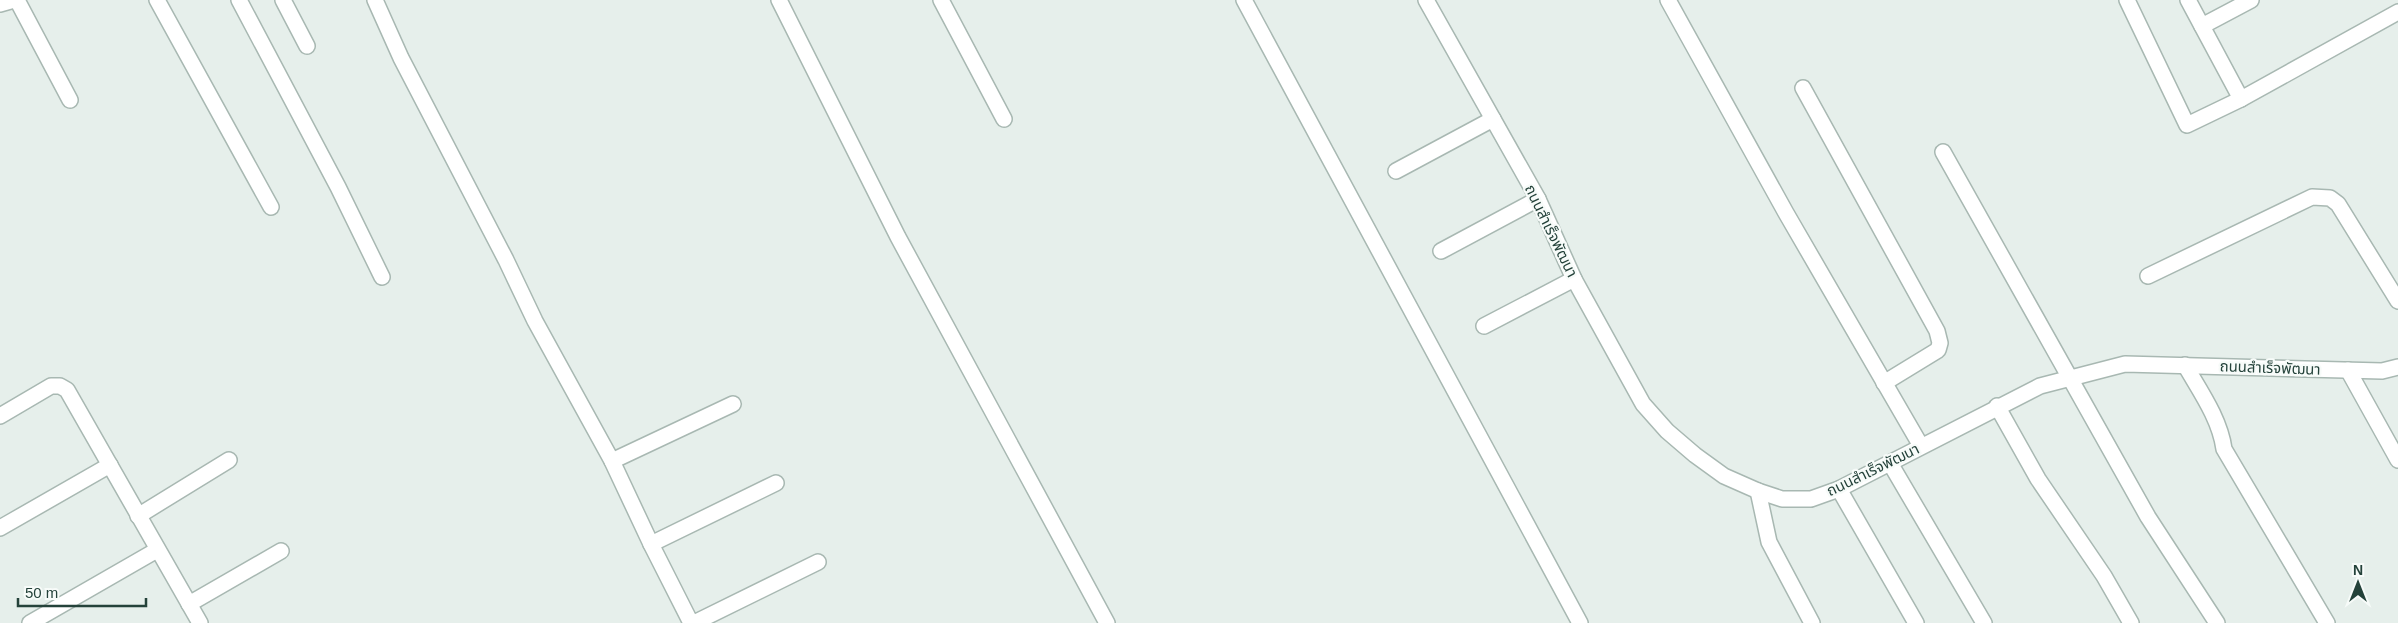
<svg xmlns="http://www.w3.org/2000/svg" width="2398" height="623" viewBox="0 0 2398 623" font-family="Arial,'Noto Sans Thai',sans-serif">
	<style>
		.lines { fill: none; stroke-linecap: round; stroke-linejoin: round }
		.minor-casing { stroke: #a8b8b2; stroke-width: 18 }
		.minor { stroke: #fff; stroke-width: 15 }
		.labels { text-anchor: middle; stroke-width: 4.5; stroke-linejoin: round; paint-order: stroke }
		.street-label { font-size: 15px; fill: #24423a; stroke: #f7fbf9 }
	</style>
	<rect width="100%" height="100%" fill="#e6efeb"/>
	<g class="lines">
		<defs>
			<g id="minor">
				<polyline points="17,0 70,100"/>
				<polyline points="157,0 271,207"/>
				<polyline points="239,0 338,187 382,277"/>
				<polyline points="283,0 307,46"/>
				<polyline points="375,0 401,58 506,260 535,321 612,461 651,544 691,623"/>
				<polyline points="779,0 898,237 1107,623"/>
				<polyline points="941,0 1004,119"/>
				<polyline points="1244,0 1580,623"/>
				<polyline points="1426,0 1538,199 1574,279 1643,404 1667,431 1695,455 1724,476 1758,491 1782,499 1811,499 1839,489 2040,386 2125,364 2382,371 2398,367"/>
				<polyline points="1668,0 1786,213 1921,446"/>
				<polyline points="2127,0 2187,125 2241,99 2398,12"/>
				<polyline points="2188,0 2241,99"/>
				<polyline points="0,4 14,0"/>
				<polyline points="2202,26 2251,0"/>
				<polyline points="1803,88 1937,331 1940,343 1938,350 1884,383"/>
				<polyline points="1943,152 2148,517 2217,623"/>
				<polyline points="1396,171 1493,119"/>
				<polyline points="1441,251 1538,199"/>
				<polyline points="2148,276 2312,197 2330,198 2338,204 2398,301"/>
				<polyline points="1484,326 1574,279"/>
				<path d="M2185 365C2200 391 2220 419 2224 449L2327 623"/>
				<polyline points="2348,370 2398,460"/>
				<polyline points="1997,406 2038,479 2104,576 2131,623"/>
				<polyline points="0,416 51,386 60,386 67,390 200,623"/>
				<polyline points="612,461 733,404"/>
				<polyline points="1890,463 1984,623"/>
				<polyline points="1839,489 1916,623"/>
				<polyline points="1758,491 1769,542 1812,623"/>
				<polyline points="138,516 229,460"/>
				<polyline points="0,528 110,465"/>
				<polyline points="651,544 776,483"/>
				<polyline points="189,604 281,551"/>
				<polyline points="30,623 157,550"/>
				<polyline points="694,623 818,562"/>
			</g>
		</defs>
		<!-- minor casing -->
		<use href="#minor" class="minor-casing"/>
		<!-- minor -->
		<use href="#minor" class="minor"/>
	</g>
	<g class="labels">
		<!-- street labels -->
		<g class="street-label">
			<text transform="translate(1551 231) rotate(64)" y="5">ถนนสำเร็จพัฒนา</text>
			<text transform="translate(2270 368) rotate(2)" y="5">ถนนสำเร็จพัฒนา</text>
			<text transform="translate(1873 470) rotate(-26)" y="5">ถนนสำเร็จพัฒนา</text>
		</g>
	</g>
	<!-- north arrow -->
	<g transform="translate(2358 583)" stroke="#f7fbf9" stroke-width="4" paint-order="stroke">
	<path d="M0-4L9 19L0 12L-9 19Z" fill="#24423a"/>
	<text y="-8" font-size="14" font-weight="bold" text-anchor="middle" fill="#24423a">N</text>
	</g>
	<!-- scale -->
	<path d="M18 598v8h128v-8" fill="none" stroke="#24423a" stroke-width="2.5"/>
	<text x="25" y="598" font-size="15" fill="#24423a" stroke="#f7fbf9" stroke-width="4" paint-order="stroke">50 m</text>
</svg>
